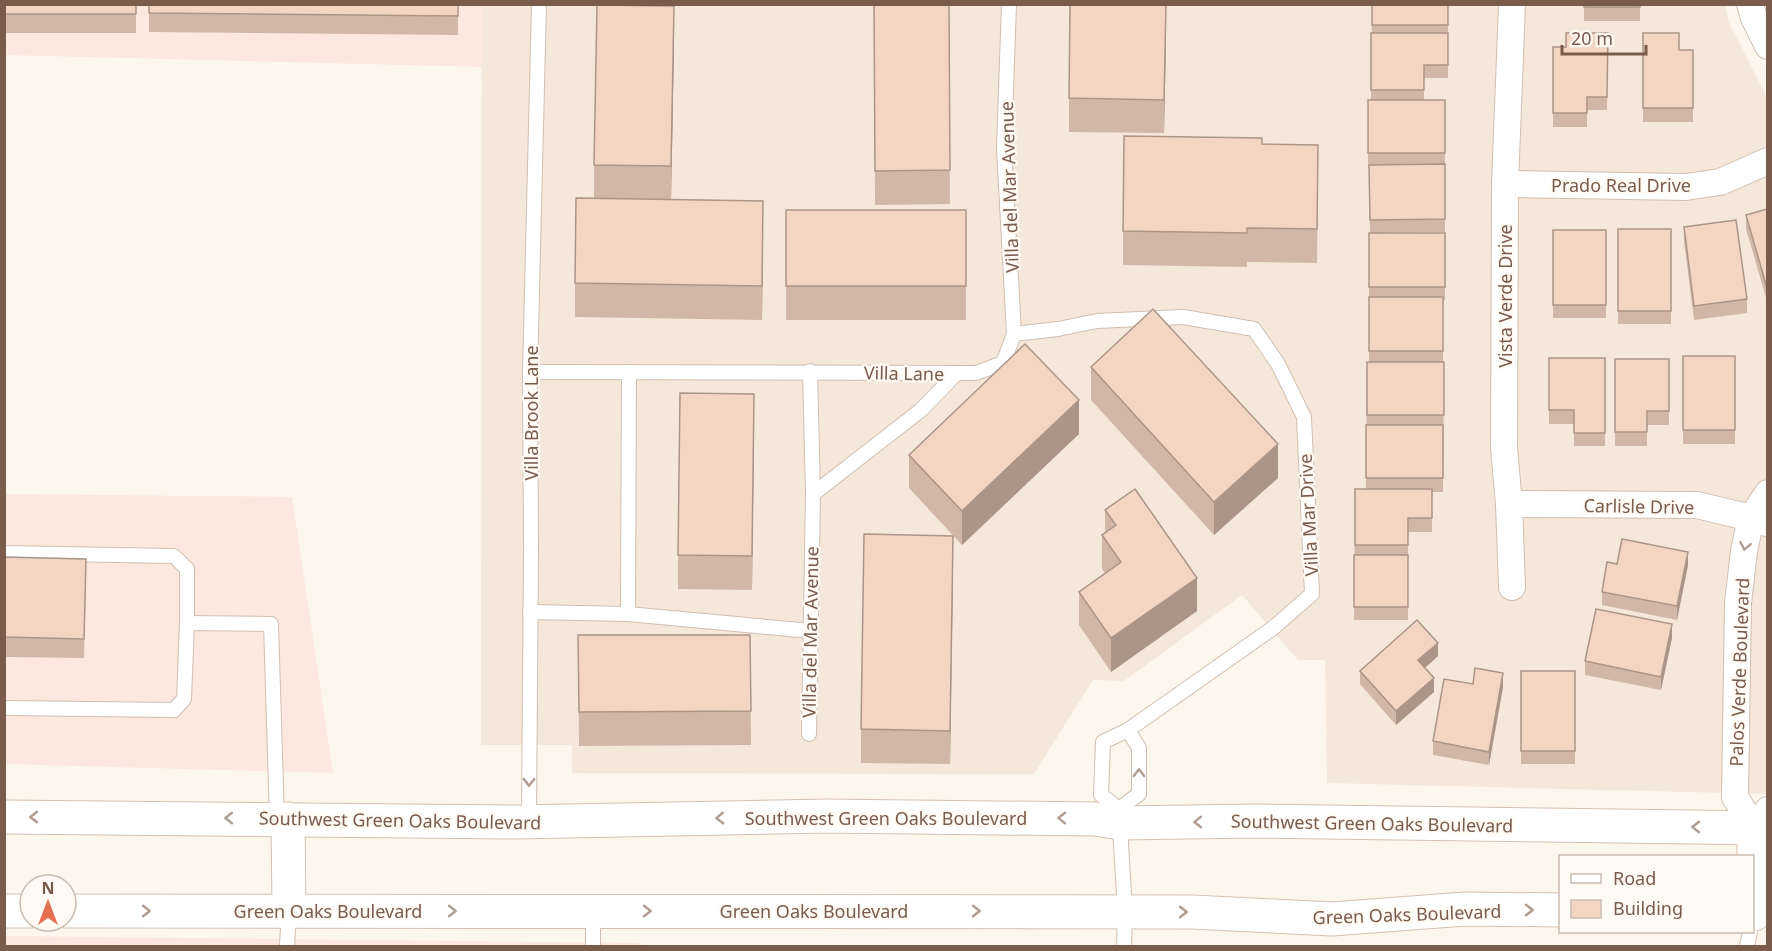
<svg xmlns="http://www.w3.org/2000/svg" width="1772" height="951" viewBox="0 0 1772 951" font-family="'Noto Sans',sans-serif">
<rect width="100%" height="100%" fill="#fdf6ec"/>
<path fill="#f5e8da" d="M482 5H1725L1729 23 1767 97V794L1327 783 1325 660H1298L1242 595 1124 681 1093 680 1034 774 572 773V745H481Z"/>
<g fill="#fde8e0">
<path d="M5 5H482V67L5 55Z"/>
<path d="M5 494 292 497 333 773 5 764Z"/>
<path d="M5 936 642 943V946H5Z"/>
</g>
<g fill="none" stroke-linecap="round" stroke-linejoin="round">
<defs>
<g id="service">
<path d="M1009 4 1004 148 1014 334"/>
<path d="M530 372 976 373 1003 363 1014 334 1058 329 1097 321 1183 317 1254 329 1278 364 1304 417 1312 594 1273 628 1128 730 1103 742 1101 795 1119 809 1125 912 1124 946"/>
<path d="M813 494 921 410 956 374"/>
<path d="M4 553 174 556 187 569V623L184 699 174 710 4 708"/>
<path d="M530 612 628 614 629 372"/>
<path d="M628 614 811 631"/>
<path d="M187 623 271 624 277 819"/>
<path d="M809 734 813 494 810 371"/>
<path d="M1119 809 1139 794V748L1128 730"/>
<path d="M529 821 531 550 530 372 539 4"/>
<path d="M593 912V946"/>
<path d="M287 946 289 910"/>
<path d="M1747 946 1750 932"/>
</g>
<g id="minor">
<path d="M1750 4 1754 18 1768 46"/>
<path d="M1505 184 1686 187 1720 182 1768 161"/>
<path d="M1768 493 1751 518 1744 551 1738 603 1735 797 1754 828 1768 810"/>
<path d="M1509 504 1697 505 1751 518 1767 523"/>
<path d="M1512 587 1509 504 1504 448 1505 184 1512 4"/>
</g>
<g id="secondary">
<path d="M4 817 517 822 826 816 1095 819 1120 823 1256 821 1768 828"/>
<path d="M288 819 289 910"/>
<path d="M1754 828V914"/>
<path d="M4 911H30"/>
<path d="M66 911 1193 912 1332 919 1465 909 1560 910"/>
</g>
</defs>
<use href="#service" stroke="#d1beb0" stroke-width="16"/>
<use href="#minor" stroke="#d1beb0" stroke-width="28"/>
<use href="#secondary" stroke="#d6c0b0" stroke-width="35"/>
<use href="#service" stroke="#fff" stroke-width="14"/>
<use href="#minor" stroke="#fff" stroke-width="26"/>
<use href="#secondary" stroke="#fff" stroke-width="33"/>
</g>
<g fill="#d1b7a8">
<rect x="4" y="4" width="132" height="29"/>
<path d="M149 4H458V35L149 32Z"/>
<path d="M874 4H949L950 204 875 205Z"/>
<path d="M1372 4H1448V78H1424V100H1445V232L1370 233 1369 167H1368V100H1371Z"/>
<rect x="1584" y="4" width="56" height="17"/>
<path d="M1608 33 1607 110H1587V127H1553V47H1566Z"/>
<path d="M1643 33 1679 50H1693V122H1643Z"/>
<path d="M1166 38 1164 133 1069 132V98Z"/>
<path d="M674 40 671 200 763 235 762 320 575 317V283L594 198V165Z"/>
<path d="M1262 144 1318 178 1317 263 1247 262V267L1123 265V231Z"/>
<path d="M1767 209V301L1746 229V215Z"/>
<rect x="786" y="210" width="180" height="110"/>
<path d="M1684 227 1747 299V313L1694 320 1684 241Z"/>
<rect x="1618" y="229" width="53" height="95"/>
<rect x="1553" y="230" width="53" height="88"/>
<path d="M1369 233H1445V300H1443V362H1444L1443 492H1432V532H1408V620H1354L1355 489H1366L1367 362H1369Z"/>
<rect x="1683" y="356" width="52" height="88"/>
<path d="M1549 358H1605V446H1574V424H1549Z"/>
<path d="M1615 359H1669V425H1647V446H1615Z"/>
<path d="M1091 367 1278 478 1214 535 1091 400Z"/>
<path d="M754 427 752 590 678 589V555Z"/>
<path d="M1079 434 962 545 909 488V455Z"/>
<path d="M1105 510 1197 611 1111 672 1079 625V592L1105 573 1102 569V535L1105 532Z"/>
<path d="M4 557 86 579 84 658 4 657Z"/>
<path d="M1617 564 1688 565 1677 620 1602 605V592Z"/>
<path d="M953 569 950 764 861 763V729Z"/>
<path d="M578 635H750L751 745 579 746Z"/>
<path d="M1672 638 1661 690 1585 675V661Z"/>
<path d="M1438 656 1425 668 1434 692 1396 725 1360 684V671Z"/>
<rect x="1521" y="671" width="54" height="93"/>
<path d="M1473 684 1503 687 1489 765 1433 755V741Z"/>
</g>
<g fill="#aa9588">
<path d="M1166 4V38L1164 133V100Z"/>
<path d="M674 6V40L671 200V166Z"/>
<path d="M763 201V235L762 320V286Z"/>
<path d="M754 394V427L752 590V556Z"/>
<path d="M1079 400V434L962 545V511Z"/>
<path d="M1278 444V478L1214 535V502Z"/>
<path d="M953 536V569L950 764V731Z"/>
<path d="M1688 552V565L1677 620V606Z"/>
<path d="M1197 578V611L1111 672V638Z"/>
<path d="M1672 624V638L1661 690V677Z"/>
<path d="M1438 643V656L1418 674V660Z"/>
<path d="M1503 673V687L1489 765V752Z"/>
<path d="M1434 678V692L1396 725V711Z"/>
</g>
<g fill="#f3d5c3" stroke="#aa9588" stroke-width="1.5">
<rect x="4" y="4" width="132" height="10"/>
<path d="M149 4H458V16L149 13Z"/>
<path d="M874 4H949L950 170 875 171Z"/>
<path d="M1070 4H1166L1164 100 1069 98Z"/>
<rect x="1372" y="4" width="76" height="21"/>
<rect x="1584" y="4" width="56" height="3"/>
<path d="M597 5 674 6 671 166 594 165Z"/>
<path d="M1371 33H1448V65H1424V90H1371Z"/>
<path d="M1566 33H1608L1607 97H1587V113H1553V47H1566Z"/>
<path d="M1643 33H1679V50H1693V108H1643Z"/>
<rect x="1368" y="100" width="77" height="53"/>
<path d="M1124 136 1262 138V144L1318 145 1317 229 1247 228V233L1123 231Z"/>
<path d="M1445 164V219L1370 220 1369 165Z"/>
<path d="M576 198 763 201 762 286 575 283Z"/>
<path d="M1767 209V288L1746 215Z"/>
<rect x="786" y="210" width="180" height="76"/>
<path d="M1736 220 1747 299 1694 306 1684 227Z"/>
<rect x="1618" y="229" width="53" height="82"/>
<rect x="1553" y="230" width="53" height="75"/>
<rect x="1369" y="233" width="76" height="54"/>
<rect x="1369" y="297" width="74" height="54"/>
<path d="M1153 309 1278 444 1214 502 1091 367Z"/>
<path d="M1025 344 1079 400 962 511 909 455Z"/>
<rect x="1683" y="356" width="52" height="74"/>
<path d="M1549 358H1605V433H1574V410H1549Z"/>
<path d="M1615 359H1669V411H1647V432H1615Z"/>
<rect x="1367" y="362" width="77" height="53"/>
<path d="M680 393 754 394 752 556 678 555Z"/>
<rect x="1366" y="425" width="77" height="53"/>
<path d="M1135 489 1197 578 1111 638 1079 592 1121 562 1102 535 1116 525 1105 510Z"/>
<path d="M1355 489H1432V518H1408V545H1355Z"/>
<path d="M864 534 953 536 950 731 861 729Z"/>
<path d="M1622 539 1688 552 1677 606 1602 592 1607 562 1617 564Z"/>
<rect x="1354" y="555" width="54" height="52"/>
<path d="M4 557 86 559 84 639 4 637Z"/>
<path d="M1596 609 1672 624 1661 677 1585 661Z"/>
<path d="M1417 620 1438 643 1418 660 1434 678 1396 711 1360 671Z"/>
<path d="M578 635H750L751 711 579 712Z"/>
<path d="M1475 668 1503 673 1489 752 1433 741 1444 679 1473 684Z"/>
<rect x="1521" y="671" width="54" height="80"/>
</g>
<defs><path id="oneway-chevron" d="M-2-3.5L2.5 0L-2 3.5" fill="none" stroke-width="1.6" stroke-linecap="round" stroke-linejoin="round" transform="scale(1.5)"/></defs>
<g stroke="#af9d94">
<use href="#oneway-chevron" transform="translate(1745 546) rotate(101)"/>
<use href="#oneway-chevron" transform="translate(1139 773) rotate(-90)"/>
<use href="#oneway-chevron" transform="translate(529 782) rotate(91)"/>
<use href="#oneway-chevron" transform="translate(34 817) rotate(-180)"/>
<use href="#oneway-chevron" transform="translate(229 818) rotate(-180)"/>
<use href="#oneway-chevron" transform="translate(720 818) rotate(179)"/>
<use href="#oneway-chevron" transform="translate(1062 818) rotate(-179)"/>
<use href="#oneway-chevron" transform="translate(1198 822) rotate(179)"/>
<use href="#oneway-chevron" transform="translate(1696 827) rotate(-179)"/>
<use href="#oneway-chevron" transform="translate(1529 910)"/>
<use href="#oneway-chevron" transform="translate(146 911)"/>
<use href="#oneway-chevron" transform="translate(452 911)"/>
<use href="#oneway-chevron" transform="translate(647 911)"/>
<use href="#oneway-chevron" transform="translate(976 911)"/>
<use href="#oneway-chevron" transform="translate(1183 912)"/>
</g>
<g text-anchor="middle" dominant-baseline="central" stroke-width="4.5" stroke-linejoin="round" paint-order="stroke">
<g font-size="18" fill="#7a5c4d" stroke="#fffaf3">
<text x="1621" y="185">Prado Real Drive</text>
<text transform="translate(1009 187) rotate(-92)">Villa del Mar Avenue</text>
<text transform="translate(1505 296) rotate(-90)">Vista Verde Drive</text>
<text transform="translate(904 373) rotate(1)">Villa Lane</text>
<text transform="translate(531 413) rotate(-90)">Villa Brook Lane</text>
<text transform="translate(1639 506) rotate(1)">Carlisle Drive</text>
<text transform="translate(1308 515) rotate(-93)">Villa Mar Drive</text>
<text transform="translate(810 632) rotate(-89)">Villa del Mar Avenue</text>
<text transform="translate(1739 672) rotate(-88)">Palos Verde Boulevard</text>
<text x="886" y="818">Southwest Green Oaks Boulevard</text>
<text transform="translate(400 820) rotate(1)">Southwest Green Oaks Boulevard</text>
<text transform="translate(1372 823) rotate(1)">Southwest Green Oaks Boulevard</text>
<text x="328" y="911">Green Oaks Boulevard</text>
<text x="814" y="911">Green Oaks Boulevard</text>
<text transform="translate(1407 914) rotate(-2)">Green Oaks Boulevard</text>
</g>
</g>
<rect width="1772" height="951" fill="none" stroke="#7a5c4d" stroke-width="12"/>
<rect x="1559" y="855" width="195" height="78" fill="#fffaf3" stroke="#cabbb1" stroke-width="1.5"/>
<rect x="1571" y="874" width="30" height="9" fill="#ffffff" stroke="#cabbb1" stroke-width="1.5"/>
<text x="1613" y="885" font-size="18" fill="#7a5c4d">Road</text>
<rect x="1571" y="900" width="30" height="18" fill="#f3d5c3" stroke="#cabbb1" stroke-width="1.5"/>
<text x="1613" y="915" font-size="18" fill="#7a5c4d">Building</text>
<g transform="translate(48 903)"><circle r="28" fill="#fffaf3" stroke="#cabbb1" stroke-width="1.5"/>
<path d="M0-4.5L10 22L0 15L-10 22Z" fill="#e76f51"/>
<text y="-9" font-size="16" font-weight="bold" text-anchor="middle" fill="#7a5c4d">N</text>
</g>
<path d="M1562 45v9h84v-9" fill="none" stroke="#7a5c4d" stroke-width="3"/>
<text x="1571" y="45" font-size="18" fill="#7a5c4d" stroke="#fffaf3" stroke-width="4.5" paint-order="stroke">20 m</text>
</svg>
